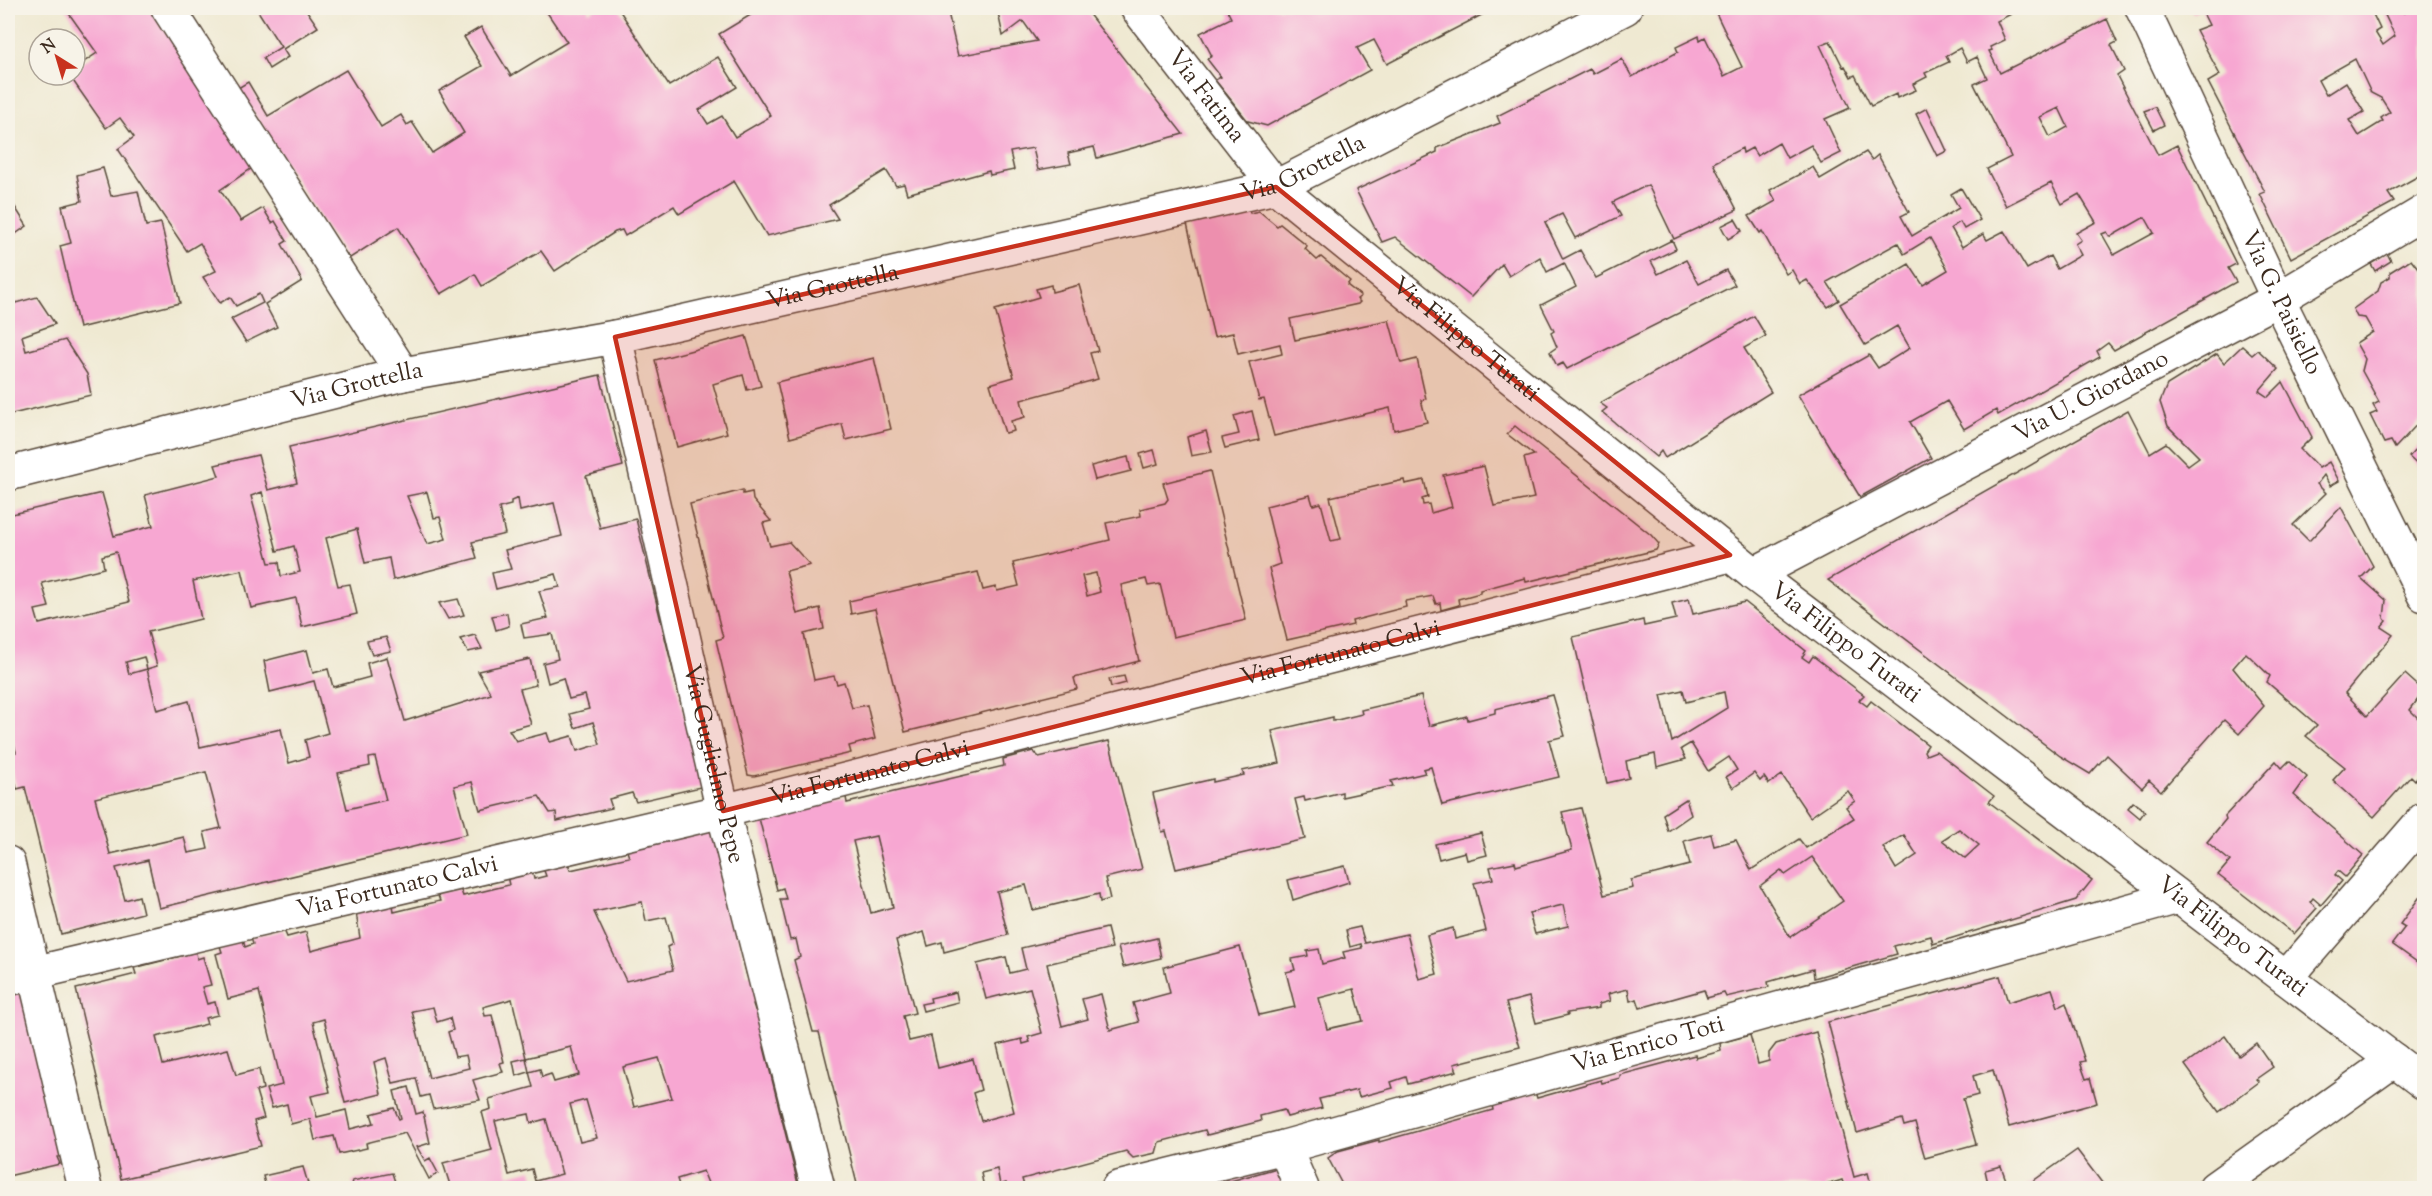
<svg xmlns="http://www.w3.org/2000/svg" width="2432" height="1196" viewBox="0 0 2432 1196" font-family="'Sorts Mill Goudy',serif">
<rect width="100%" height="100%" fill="#f7f3e8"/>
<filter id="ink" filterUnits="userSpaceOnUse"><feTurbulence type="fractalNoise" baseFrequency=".0167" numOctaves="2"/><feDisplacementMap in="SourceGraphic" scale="12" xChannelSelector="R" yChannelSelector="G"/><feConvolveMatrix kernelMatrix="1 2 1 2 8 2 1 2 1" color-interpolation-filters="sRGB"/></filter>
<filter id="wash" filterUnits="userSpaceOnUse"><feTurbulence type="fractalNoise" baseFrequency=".008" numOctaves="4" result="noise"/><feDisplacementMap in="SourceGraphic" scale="24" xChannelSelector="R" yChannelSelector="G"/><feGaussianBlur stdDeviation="1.35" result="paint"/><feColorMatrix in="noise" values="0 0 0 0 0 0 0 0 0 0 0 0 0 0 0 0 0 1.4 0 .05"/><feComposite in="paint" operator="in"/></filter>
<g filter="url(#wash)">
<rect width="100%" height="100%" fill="#efe9d2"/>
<g id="blocks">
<g fill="#f7a7d2" fill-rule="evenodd">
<path d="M65 8H150L258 164 220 190 241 221 263 208 272 223 275 221 287 241 282 244 302 281 265 304 277 327 246 342 231 319 263 303 259 294 236 306 230 297 220 303 203 277 216 271 200 243 187 251 118 149 134 137 120 118 106 128 69 75H75V68L97 53Z"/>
<path d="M256 8H305L318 27 283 49 288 57 269 69 263 58 281 47Z"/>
<path d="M544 8H587L589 12 596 8H618L669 86 718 57 737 87 699 110 708 124 722 116 735 137 771 116 719 34 762 8H947L958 56 1037 41 1023 21 1003 36 997 8H1084L1183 134 1097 158 1094 147 1068 153 1071 164 1038 170 1033 148 1010 152 1014 170 990 175 989 171 907 194 904 184 896 186 886 170 829 205 838 219 767 236 734 181 679 214 674 206 625 236 622 230 615 232 555 271 541 251 482 286 475 274 441 294 398 227 347 260 238 88 248 82 268 116 346 70 381 127 401 115 407 125 412 122 432 153 464 133 439 91 482 66 464 37 481 27 511 76 567 42Z"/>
<path d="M1226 8H1495L1387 64 1374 40 1357 48 1370 70 1267 126 1248 121 1215 80 1221 77 1207 59 1212 56 1200 33 1231 18Z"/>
<path d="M1727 8H2023L1997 21 2005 40 1990 47 1992 50 1989 51 2000 73 2107 19 2117 42 2111 45 2124 71 2117 76 2158 155 2177 145 2236 264 2228 268 2236 282 2114 350 2108 343 2097 351 2100 357 1998 415 1996 410 1964 429 1947 401 1910 422 1931 458 1860 497 1798 395 1869 355 1878 368 1910 348 1897 326 1865 345 1840 304 1909 264 1923 285 1948 270 1930 238 1904 254 1898 243 1827 282 1839 300 1828 307 1807 280 1800 284 1792 270 1786 274 1762 231 1760 233 1749 216 1776 201 1770 190 1813 167 1820 179 1866 152 1872 160 1878 155 1909 212 1901 216 1912 236 1959 208 1951 194 1961 188 1980 220 1964 229 1960 222 1951 228 1962 247 1983 234 1987 240 2004 231 2027 269 2050 256 2057 269 2081 255 2075 244 2081 240 2076 233 2096 222 2079 194 2062 204 2051 183 2006 206 1987 169 2011 157 1974 84 1987 78 1977 57 1967 62 1960 48 1946 56 1949 62 1925 73 1927 77 1913 84 1916 90 1897 98 1896 94 1871 106 1855 75 1851 77 1845 66 1843 67 1830 41 1820 45 1850 108 1825 119 1841 153 1821 163 1811 145 1787 158 1779 143 1757 156 1752 148 1743 153 1742 148 1713 163 1737 210 1674 239 1648 185 1613 202 1621 216 1575 238 1562 214 1545 222 1563 259 1580 250 1596 278 1672 240 1676 249 1651 261 1658 274 1686 260 1699 284 1726 270 1735 285 1567 369 1563 363 1557 366 1550 352 1557 347 1551 333 1554 331 1541 305 1576 287 1564 263 1547 272 1540 257 1509 276 1502 264 1471 297 1395 237 1382 242 1356 190 1437 152V148L1500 123 1497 116 1590 69 1593 74 1622 59 1632 77 1678 52 1676 47 1699 36 1700 40 1705 37 1724 76 1742 67 1716 13ZM2059 108 2068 127 2050 137 2040 117ZM2145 217 2154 233 2114 255 2102 234 2107 232 2110 237Z"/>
<path d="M2191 8H2370L2380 29 2375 32 2383 45 2395 36 2384 13 2395 8H2402L2404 13 2416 8H2424V173L2388 193 2394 202 2291 258 2260 194 2265 192 2208 82 2220 75 2196 30 2209 25 2201 9 2193 13ZM2355 59 2371 93 2381 98 2390 112 2381 118 2383 121 2359 136 2349 120 2364 112 2346 82 2326 95 2318 80Z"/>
<path d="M2155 107 2164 125 2154 130 2144 111Z"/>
<path d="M1927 108 1947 151 1937 156 1916 114Z"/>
<path d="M103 168 111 196 138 191 146 226 161 223 180 303 79 328 60 246 71 243 62 206 82 201 77 175Z"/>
<path d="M8 196 27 226 8 239Z"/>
<path d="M1249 210 1250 213 1259 211 1277 226 1280 224 1307 246 1305 249 1317 260 1321 257 1350 281 1347 285 1361 296 1357 299 1360 302 1358 304 1290 319 1295 340 1389 320 1401 363 1417 359 1426 399 1421 400 1427 422 1394 430 1390 408 1274 436 1264 399 1259 400 1249 362 1282 354 1280 344 1238 354 1233 333 1214 337 1187 224Z"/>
<path d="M1735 219 1742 231 1728 239 1721 226Z"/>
<path d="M2387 253 2391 261 2375 271 2370 262Z"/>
<path d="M2411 259 2418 268 2422 266 2424 271V417L2395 448 2391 441 2384 443 2370 415 2377 412 2373 405 2379 402 2362 371 2365 359 2356 343 2373 332 2365 318 2357 317 2353 309 2378 291 2381 282 2390 277V272Z"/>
<path d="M1051 285 1052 292 1079 285 1098 351 1090 353 1098 379 1021 400 1025 417 1011 421 1014 431 1005 433 990 384 1014 377 995 310 1039 297 1036 289Z"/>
<path d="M37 297 55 324 22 336 26 351 65 340 87 374 91 395 8 415V305Z"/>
<path d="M1754 316 1766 336 1744 348 1771 392 1665 458 1661 451 1656 457 1602 412 1607 408 1600 403Z"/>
<path d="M746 336 761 386 747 390 743 375 713 384 727 433 677 447 655 360Z"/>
<path d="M2242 346 2252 355 2258 350 2278 369 2259 391 2268 397 2283 382 2312 437 2300 449 2319 468 2329 462 2339 481 2330 486 2324 475 2317 484 2326 493 2293 525 2309 541 2341 507 2373 566 2361 578 2386 600 2384 618 2386 621 2381 627 2393 635 2345 693 2367 716 2405 674 2424 691 2410 710 2424 724V767L2415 780 2411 776 2374 817 2333 780 2345 767 2306 736 2317 725 2267 682 2270 676 2246 653 2233 668 2264 706 2239 734 2224 720 2161 791 2149 780 2142 788 2107 755 2090 774 2060 756 1828 580 2128 410 2150 453 2166 443 2188 465 2199 457 2168 426 2160 402 2164 392 2167 385 2217 354 2224 363Z"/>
<path d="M874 358 891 429 846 440 842 424 790 438 777 382Z"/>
<path d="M600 375 623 466 586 476 600 528 636 519 691 744 709 785 636 802 632 793 609 799 612 808 557 821 556 812 550 813 539 796 480 810 472 782 454 786 467 834 159 908 148 860 116 868 125 900 139 896 143 913 61 934 25 787 17 789 8 755 16 752 8 719V515L102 493 114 536 153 526 145 495 219 476 215 465 258 455 268 490 297 483 289 447ZM262 492 277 551 294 546 300 572 281 576 279 562 269 563 251 496ZM427 492 434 518 440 517 446 539 427 544 407 496ZM518 498 520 511 554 503 562 536 505 550 511 569 492 573 496 589 556 574 560 587 539 591 548 618 521 624 524 638 552 634 558 659 543 663 548 683 563 678 569 699 585 695 589 709 570 714 575 728 593 722 600 744 577 751 572 736 550 742 547 733 516 741 509 730 531 724 520 689 536 685 530 659 478 671 491 694 405 721 387 657 367 663 370 677 333 687 328 669 313 673 307 650 264 661 270 692 314 681 328 733 305 740 309 757 289 763 281 729 200 747 189 701 157 710 147 669 129 674 126 662 144 657 147 669 157 666 148 632 201 619 193 581 242 570 251 608 296 598 302 627 357 614 350 584 338 586 326 538 357 529 365 563 389 558 393 580 477 558 472 542 505 534 499 508 511 505V501ZM116 552 129 602 39 624 35 610 49 607 42 583 104 568 102 556ZM375 757 386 800 347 809 338 773 370 766 369 758ZM206 772 221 828 204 832 208 849 188 853 184 837 110 854 95 798Z"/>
<path d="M1252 411 1259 440 1225 448 1222 438 1239 434 1234 416Z"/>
<path d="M1515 426 1651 535 1659 544 1656 550 1526 582 1525 578 1480 590V593L1458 599 1459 605 1441 610 1440 603 1436 604 1433 596 1405 601 1406 607 1352 621 1353 625 1287 640 1269 568 1280 564 1266 506 1310 495 1313 505 1321 503 1331 541 1341 539 1330 497 1404 480 1405 484 1424 480 1428 497 1422 499 1423 505 1429 504 1431 513 1452 507 1443 475 1484 466 1494 506 1534 498 1524 458 1534 455 1507 434Z"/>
<path d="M1206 431 1212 452 1191 456 1187 437Z"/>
<path d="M2424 440V471L2409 457Z"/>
<path d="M1154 450 1158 464 1144 468 1140 454Z"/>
<path d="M1128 457 1131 471 1095 480 1091 466Z"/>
<path d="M1210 471 1246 620 1173 637 1160 584 1148 586 1146 579 1121 585 1139 661 1074 678 1077 689 905 732 875 609 851 614 849 601 978 572 983 590 996 587 997 591 1019 586 1013 563 1110 540 1106 523 1141 516 1140 509 1165 503 1168 499 1163 483ZM1096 573 1100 592 1087 596 1082 576Z"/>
<path d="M743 490V494L752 492 753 500 771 521 763 523 770 546 789 542 810 565 786 571 797 614 820 608 824 629 804 634 814 680 834 676 837 684 844 682 852 708 867 705 875 739 849 746 851 753 754 776 748 775 716 640 723 638 690 504Z"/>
<path d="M458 599 464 615 448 619 439 603Z"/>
<path d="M1689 599 1693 614 1745 602 1806 651 1802 657 1809 662 1813 656 1864 695 1859 700 1867 706 1871 701 1928 745 1924 751 1926 755 1936 751 1994 796 1989 802 1993 805 2092 880 2076 900 1933 944 1931 936 1894 946 1897 954 1814 978 1813 969 1768 982 1769 987 1726 997 1724 993 1707 998 1704 990 1640 1008 1637 999 1630 1001 1628 989 1608 994 1610 1001 1599 1004V1008L1567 1013 1568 1015 1536 1023 1529 997 1506 1003 1520 1047 1454 1064 1457 1071 1408 1084 1406 1077 1391 1082 1393 1088 1359 1097 1357 1090 1319 1099 1322 1108 1287 1117 1284 1110 1260 1116 1261 1121 1207 1135 1205 1130 1159 1142 1156 1153 1133 1158 1126 1151 1022 1179 1024 1186 1016 1188H1007L1006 1183 1000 1185 997 1169 981 1173 984 1188H858L819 1032H813L794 960 800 957 796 939 790 940 780 899H786L783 888 777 890 759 818 846 797 847 803 1004 766 1003 759 1033 751 1039 757 1109 741 1142 869 1105 878 1110 899 1100 902 1099 894 1033 910 1026 885 997 892 1008 935 944 952 942 942 928 946 924 932 896 940 915 1013 903 1016 909 1041 931 1036 938 1068 973 1059 981 1090 973 1093 981 1121 1014 1112 997 1045 1022 1039 1023 1044 1030 1042 1028 1037 1042 1033 1030 988 986 999 977 964 1006 957 1010 973 1026 969 1021 948 1107 928 1112 948 1047 964 1062 1026 1088 1019 1082 999 1101 994 1110 1030 1139 1022 1133 1003 1170 993 1164 967 1240 947 1259 1015 1295 1007 1286 972 1295 970 1292 959 1308 956 1307 951 1319 949 1322 964 1345 958 1343 952 1362 948 1361 944 1350 947 1346 930 1360 927 1365 943 1407 934 1419 979 1437 974 1427 935 1453 928 1455 939 1486 931 1474 883 1493 879 1490 867 1515 862 1516 866 1572 850 1562 812 1581 808 1604 895 1633 888 1631 880 1690 865 1684 841 1711 834 1714 846 1736 840 1751 870 1799 839 1806 848 1854 818 1846 807 1855 801 1848 791 1810 817 1782 775 1769 784 1764 777 1760 781 1754 773 1733 788 1726 777 1737 770 1729 757 1708 771 1691 743 1681 749 1686 759 1657 767 1655 754 1626 761 1629 778 1607 783 1573 637 1643 620 1644 626 1676 619 1672 603ZM1683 690 1686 702 1724 692 1727 708 1672 742 1661 695ZM1959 829 1979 845 1965 858 1942 840ZM1904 835 1917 855 1896 869 1883 847ZM876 836 893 907 871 913 853 841ZM1812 857 1843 901 1790 937 1760 886 1781 870 1785 875ZM1563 905 1568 926 1535 934 1529 913ZM1354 989 1363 1021 1327 1029 1319 998Z"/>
<path d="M507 613 509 626 496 630 492 616Z"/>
<path d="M475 635 482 649 468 652 460 639Z"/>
<path d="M386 637 391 651 372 655 367 641Z"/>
<path d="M1124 676 1126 683 1111 687 1109 679Z"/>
<path d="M1553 695 1565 736 1549 740 1559 777 1442 805 1431 767 1423 769 1425 773 1391 781 1393 786 1342 797V792L1305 801 1304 797 1295 799 1305 839 1176 869 1166 831 1162 832 1153 793 1213 779V782L1244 775 1242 771 1280 763 1272 731 1333 717V721L1362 714 1361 710 1421 696 1429 726 1467 716 1468 720 1495 713V709Z"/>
<path d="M2276 761 2282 768 2289 761 2307 777 2294 795 2363 855 2345 877 2338 871 2335 875 2342 881 2321 905 2313 898 2310 902 2317 908 2294 934 2218 875 2230 861 2207 842 2226 819 2225 816Z"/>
<path d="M1686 799 1691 815 1668 831 1663 814Z"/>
<path d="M2133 802 2145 811 2140 818 2128 808Z"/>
<path d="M722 825 724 875 747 976 754 974 761 1002 753 1004 755 1010 764 1008 774 1044 764 1047 799 1188H710L703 1171 677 1179 680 1188H451L443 1163 492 1150 482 1112 491 1109 489 1099 533 1087 529 1072 540 1069 542 1077 551 1074 554 1082 579 1075 571 1047 526 1058 512 999 483 1007 485 1016 492 1015 504 1062 500 1063 503 1072 473 1080 480 1100 433 1109 429 1095 421 1097 416 1078 393 1083 386 1058 374 1062 381 1094 345 1103 324 1019 313 1022 330 1092 311 1096 317 1117 346 1110 350 1129 374 1123 371 1114 394 1108 399 1119 401 1118 394 1091 409 1087 416 1114 423 1112 430 1143 417 1147 425 1161 430 1158 438 1173 429 1179 405 1133 366 1143 367 1148 339 1154 334 1136 315 1140 310 1119 291 1124 287 1104 272 1108 266 1089 282 1085 259 991 228 999 216 954 222 952 220 946 243 940 245 947 253 944 251 938 284 930 287 937 306 932 311 951 360 938 356 912 393 904 394 912 440 901 437 893 460 888 463 896 509 885 507 876 532 870 534 879 546 876 543 868 568 862 570 870 629 857 626 848ZM642 902 646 921 666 917 673 944 667 947 673 970 626 981 594 912ZM433 1007 437 1022 450 1018 453 1030 448 1032 455 1057 466 1055 469 1068 429 1078 412 1011ZM659 1058 672 1098 634 1107 623 1067ZM586 1100 597 1138 580 1142 570 1104ZM529 1114 531 1123 546 1119 562 1174 535 1181 532 1169 509 1175 495 1121Z"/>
<path d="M1481 833 1487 855 1467 860 1465 852 1439 859 1435 844Z"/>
<path d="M1345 866 1349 882 1293 900 1288 880Z"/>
<path d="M2424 891V967L2392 944 2405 927 2400 924Z"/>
<path d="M1157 938 1161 958 1123 967 1118 947Z"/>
<path d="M196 952 197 959 203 957 211 985 202 987 207 1004 215 1002 218 1015 205 1018 207 1024 156 1037 163 1065 228 1049 236 1075 259 1069 263 1089 256 1091 264 1118 254 1121 261 1146 121 1179 76 989 136 974 134 968Z"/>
<path d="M2000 976 2008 1002 2052 989 2058 1007 2066 1003 2085 1061 2080 1062 2086 1079 2090 1078 2097 1103 2009 1127 1993 1070 1973 1076 1978 1095 1963 1099 1976 1144 1925 1158 1915 1123 1904 1126 1902 1119 1857 1133 1828 1022Z"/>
<path d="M26 992 65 1156 57 1157 60 1164 8 1176V996Z"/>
<path d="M956 992 958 1002 923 1011 921 1004 931 1002 930 998Z"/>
<path d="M1816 1032 1854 1177 1868 1173 1872 1188H1845L1842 1180 1826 1185 1827 1188H1691L1690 1185 1678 1188H1344L1328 1158 1338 1151 1379 1140V1142L1493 1110 1492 1104 1535 1092 1537 1098 1601 1080 1602 1083 1620 1078V1075L1695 1055 1696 1058 1721 1051 1720 1043 1750 1035 1758 1064 1769 1061V1053L1776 1044Z"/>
<path d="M2225 1036 2239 1056 2256 1043 2273 1067 2256 1079 2259 1082 2219 1112 2185 1065Z"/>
<path d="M526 1058 529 1072 516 1076 513 1061Z"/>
<path d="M2077 1150 2106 1188H2023Z"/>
<path d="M2001 1166 2007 1183 2001 1184 2004 1188H1989L1985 1170Z"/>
<path d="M303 1167 309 1187 266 1188 263 1176Z"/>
<path d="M1277 1168 1284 1188H1206Z"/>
<path d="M392 1173 397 1188H354L352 1181Z"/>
</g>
</g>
</g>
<g filter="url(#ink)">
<use href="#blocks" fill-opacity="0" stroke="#564739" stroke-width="1.5"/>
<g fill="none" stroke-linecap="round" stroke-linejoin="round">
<defs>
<g id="minor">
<path d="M168 8 403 374"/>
<path id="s1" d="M1137 8 1276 187 1754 574 2424 1083"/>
<path id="s2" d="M2142 8 2278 299 2424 595"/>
<path id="s3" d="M615 337 723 811 818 1188"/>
<path id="s4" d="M8 474 403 374 615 337 1276 187 1625 8"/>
<path id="s5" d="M1754 574 2278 299 2424 212"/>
<path d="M8 863 85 1188"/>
<path d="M2286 978 2424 819"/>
<path id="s6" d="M8 979 723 811 1730 555"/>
<path d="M1284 1147 1302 1188"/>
<path id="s7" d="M1118 1188 1284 1147 2178 897"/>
<path d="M2215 1188 2394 1060"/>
</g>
</defs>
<use href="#minor" stroke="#564739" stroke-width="36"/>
<use href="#minor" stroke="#fff" stroke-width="33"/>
</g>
</g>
<path fill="#c8321e" fill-opacity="0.2" stroke="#c8321e" stroke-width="4.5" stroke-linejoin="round" d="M1276 187 1730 555 723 811 615 337Z"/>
<g text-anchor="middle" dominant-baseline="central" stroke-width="6" stroke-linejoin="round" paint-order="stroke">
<g font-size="24" fill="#3b2a1e" stroke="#f7f3e8">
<text stroke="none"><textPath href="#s1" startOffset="112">Via Fatima</textPath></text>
<text stroke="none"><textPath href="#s4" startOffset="1332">Via Grottella</textPath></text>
<text stroke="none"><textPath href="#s4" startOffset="846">Via Grottella</textPath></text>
<text stroke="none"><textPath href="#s2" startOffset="326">Via G. Paisiello</textPath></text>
<text stroke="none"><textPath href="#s1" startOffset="470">Via Filippo Turati</textPath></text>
<text stroke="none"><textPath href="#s4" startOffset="360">Via Grottella</textPath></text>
<text stroke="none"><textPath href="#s5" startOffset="381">Via U. Giordano</textPath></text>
<text stroke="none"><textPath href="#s1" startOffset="956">Via Filippo Turati</textPath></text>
<text stroke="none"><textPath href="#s6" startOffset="1372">Via Fortunato Calvi</textPath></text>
<text stroke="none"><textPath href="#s3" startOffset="438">Via Guglielmo Pepe</textPath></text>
<text stroke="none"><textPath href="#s6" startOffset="886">Via Fortunato Calvi</textPath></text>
<text stroke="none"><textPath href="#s6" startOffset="400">Via Fortunato Calvi</textPath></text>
<text stroke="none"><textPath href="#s1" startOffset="1442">Via Filippo Turati</textPath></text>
<text stroke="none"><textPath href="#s7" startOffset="549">Via Enrico Toti</textPath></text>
</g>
</g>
<rect width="2432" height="1196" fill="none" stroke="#f7f3e8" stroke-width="30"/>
<g transform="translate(57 57) rotate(323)"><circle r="28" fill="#f7f3e8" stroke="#aca397" stroke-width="1.5"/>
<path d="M0-4.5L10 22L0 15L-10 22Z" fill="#c8321e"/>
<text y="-9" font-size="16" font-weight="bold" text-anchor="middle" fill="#3b2a1e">N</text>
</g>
</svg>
